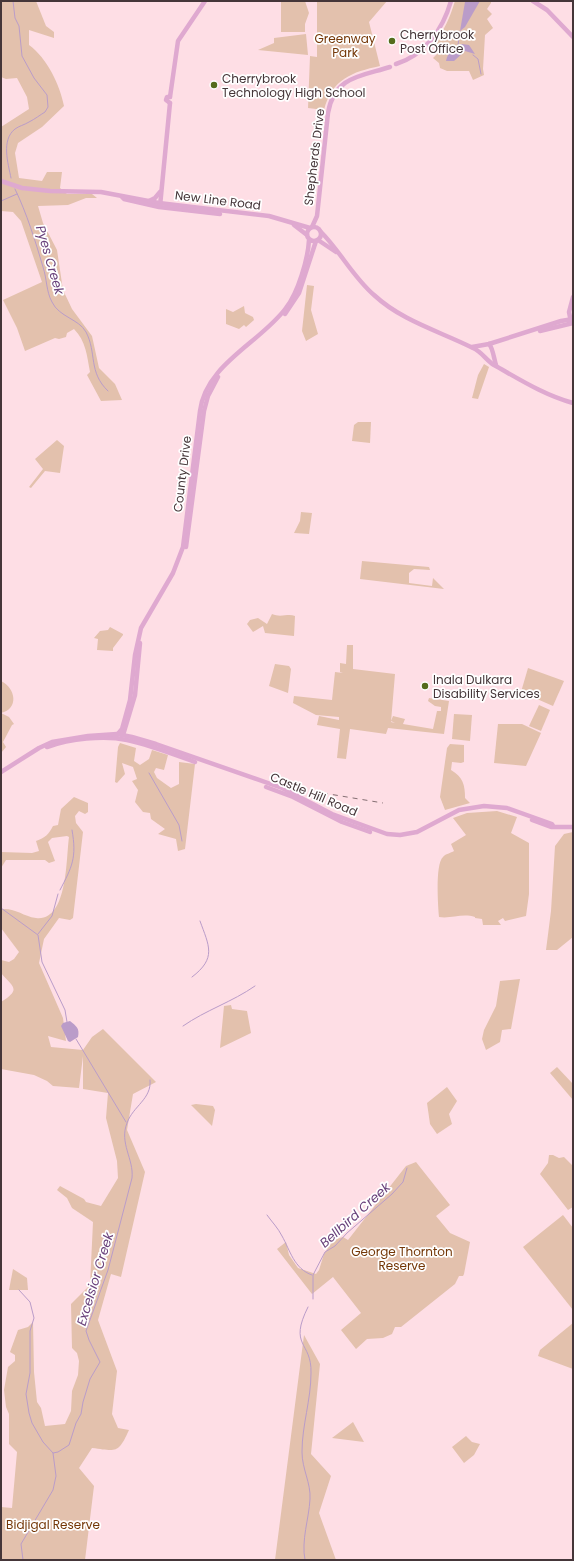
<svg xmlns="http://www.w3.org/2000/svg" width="574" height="1561" viewBox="0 0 574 1561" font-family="Poppins,sans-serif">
<rect width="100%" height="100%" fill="#fedee5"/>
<g fill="#e3c1ad">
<path d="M1 1H36L46 26 54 32V38L29 30V45C47 58 60 85 64 106L42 127 18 143 15 153 19 178 42 181 47 172H62L60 188 67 194H92L97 198H86L68 205 38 206 43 223 57 250 63 290 72 309 92 336 99 368 115 384 122 400 101 401 87 375 90 372C87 356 86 341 74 329L67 333 66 337 59 339 55 338 25 351 17 328 3 300 42 282 21 221 13 212 1 211V127L29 109 27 97 17 78 6 79 1 77Z"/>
<path d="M281 1H305L309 13 305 24V32H281Z"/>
<path d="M317 1H387L369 22 380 66C352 72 332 79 324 110L308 108 310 56 317 57Z"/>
<path d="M455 1H491V3L487 9 492 14 487 19 493 28 485 35 483 69 484 75 473 80 469 71H447L440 68 439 63 433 58 440 51 433 44C445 30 450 17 455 1Z"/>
<path d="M306 34 308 55 258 50 274 43V38Z"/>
<path d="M307 285 314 286 311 310 318 334 306 341 302 331Z"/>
<path d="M244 306 245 313 253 317 254 320 246 327 244 325 239 329 226 324V309L233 312Z"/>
<path d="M484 364 489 367 478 399 472 398 478 375Z"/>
<path d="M358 422H371L370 443 352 441 354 425Z"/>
<path d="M57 440 64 446 60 473 45 471 31 488 29 487 43 469 35 459Z"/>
<path d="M301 512 312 513 309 534 294 533 300 521Z"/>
<path d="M362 561 429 567 430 570 414 569 409 573V583L432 586 433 578 444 589 360 579Z"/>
<path d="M272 614C281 618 288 613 295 616L294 636 265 633 263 626 253 632 247 624 250 620 258 618 267 624Z"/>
<path d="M110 627 123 634V635L113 648V651L97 650 98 639 94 638 100 631 108 630Z"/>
<path d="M347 645H353V669L395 674 391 722 395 723 391 721 393 716 405 719 403 724 433 729 437 711H441V707L435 706 428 701 429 698 449 701 444 734 388 728 386 734 350 729 346 759 337 758 340 729 317 725 319 716 339 720V717L316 715 293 703 294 696 332 700 335 672 343 673 340 672V663L346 664Z"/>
<path d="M275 664 289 666 291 669 288 693 269 686Z"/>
<path d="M528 668 564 681 553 706 521 692Z"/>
<path d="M1 681C16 688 19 709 1 713L9 717 14 724 12 725 3 742 6 747 1 753Z"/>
<path d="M539 705 550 710 541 731 529 726Z"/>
<path d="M454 714 472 715 470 741 452 739Z"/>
<path d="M498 724H522L541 733 526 766 494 763Z"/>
<path d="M120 743 136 748 134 761 140 765 149 759 152 750 168 755 164 770 156 768 154 772 157 778 171 788 179 784V762L195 764 185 849 178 851 176 839 158 834 165 829 151 819 150 813 143 812 135 802 138 790 132 781 137 779 133 767 122 763 125 774 117 783 115 782 118 747Z"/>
<path d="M450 744 464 745V762L461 763 452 762 451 770C463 777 465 785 465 798L470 803 445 810 440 797 447 748Z"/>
<path d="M74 797 88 803V812L85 814 79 811 75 816 76 823 83 832 73 918 70 920 59 918 44 939 39 963 63 1018 66 1041 48 1036 51 1047 83 1050 92 1037 103 1029 156 1082 133 1094 127 1130 145 1172 121 1277 111 1274 98 1320 117 1371 112 1414 118 1428 129 1430C118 1454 117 1451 92 1448L79 1468 94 1486 85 1560H1V1507L12 1508 17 1452 9 1444V1414L6 1407 4 1390 8 1367 15 1361V1355L10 1352 18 1330 28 1327 33 1322 34 1372 37 1402 41 1408 45 1426 65 1424 71 1411 72 1391 78 1375 79 1361 77 1353 72 1348 71 1304 90 1285 93 1222 72 1208 67 1198 57 1190 60 1186 84 1199 86 1202 101 1206 118 1178 117 1161 106 1118 108 1093 83 1089V1056L79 1088 53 1086 47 1081 34 1075 1 1069V1002C21 989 14 988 1 973V960L9 962 14 959 19 952 1 928V909C17 908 22 916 36 918 68 922 66 858 69 837L67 836 52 838 48 842 55 861 49 863 45 860H6L1 868V852L32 853 39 851 36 841C45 838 49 834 53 826L58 825 61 809Z"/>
<path d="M497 811 517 817 511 833 529 843V894L526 916 505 921 503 918 498 921 501 925H483L482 919 475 918V917C462 913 451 919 439 917 438 906 435 864 443 857 445 854 451 853 454 851L451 844 466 835 453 818 467 813Z"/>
<path d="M573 832V937L557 950H546L551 911 555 846 564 834Z"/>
<path d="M520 979 511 1029 502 1030 500 1042 486 1050 482 1039 484 1030 496 1006 500 981Z"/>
<path d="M231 1005 232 1009 247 1011 251 1033 220 1048 224 1006Z"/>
<path d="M557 1067 573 1084V1100L550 1073Z"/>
<path d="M447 1087 457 1101 449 1114 452 1124 437 1134 430 1124 427 1103Z"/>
<path d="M196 1104 213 1106 215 1110 212 1126 191 1105Z"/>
<path d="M549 1155H553L559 1158 564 1157 573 1166V1207L568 1210 540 1174 548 1163Z"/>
<path d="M416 1162 450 1205 436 1216 450 1233 470 1242 464 1274 463 1276H459L455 1284 401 1327H395L392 1334 383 1338 367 1339 356 1349 341 1330 361 1313 333 1277 312 1294 277 1249 286 1242 289 1255 298 1268 316 1274 319 1270 324 1254 333 1240 343 1237 348 1240 406 1166Z"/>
<path d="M563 1215 573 1228V1310L523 1247Z"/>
<path d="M13 1269 27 1278 28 1290H9Z"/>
<path d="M573 1323V1369L538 1356 540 1350Z"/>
<path d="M304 1335 320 1364 311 1454 331 1476 319 1513 336 1560H275Z"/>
<path d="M353 1422 364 1442 332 1438Z"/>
<path d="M466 1436 472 1442 480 1444 474 1455 464 1463 452 1447Z"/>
</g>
<g fill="#ba9cc9">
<path d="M480 1 465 27 460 31 465 2Z"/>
<path d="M462 44 469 45 475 54 465 51 454 61H446C448 52 453 47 462 44Z"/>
<path d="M70 1021C76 1026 80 1028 78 1037L70 1042 68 1041 61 1026 63 1023Z"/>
</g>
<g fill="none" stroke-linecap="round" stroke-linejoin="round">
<g stroke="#ba9cc9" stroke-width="1">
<path d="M458 45 460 31"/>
<path d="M473 55 478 59 481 74"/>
<path d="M11 178C8 163 1 140 15 129 19 126 24 125 29 122 35 119 40 115 45 112L48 107 47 95 34 78 22 56 19 26 15 18 13 1"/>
<path d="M15 189C27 214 35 240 43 267 47 279 46 291 52 302 59 317 79 319 86 332 97 353 88 372 108 391"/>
<path d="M1 201 17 194"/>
<path d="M149 773 179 825 182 841"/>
<path d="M60 890C72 867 77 858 72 830"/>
<path d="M1 908 38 935 42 962 65 1010 67 1022"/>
<path d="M38 934 52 916 58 894"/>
<path d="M192 977C217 958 209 946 200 921"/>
<path d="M183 1026C206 1010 232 1002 255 986"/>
<path d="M76 1039 126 1122"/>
<path d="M267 1215C272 1222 278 1228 282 1236 290 1250 294 1269 312 1275"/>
<path d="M19 1290 30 1302 34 1318 30 1331V1373L26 1394 29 1413 32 1423 43 1442 53 1453"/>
<path d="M313 1299V1275L325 1252 335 1246 347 1233 392 1194 403 1182 407 1168"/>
<path d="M23 1560 21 1544 53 1490 56 1476 53 1453 58 1452 69 1445 76 1423 81 1414 83 1402 90 1379 100 1362 89 1340 86 1331 108 1270 132 1178C134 1159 119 1143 127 1123 133 1106 152 1099 150 1080"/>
<path d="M305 1560C301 1540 309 1519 310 1499 311 1483 302 1469 302 1452 302 1425 311 1400 311 1373 312 1341 288 1347 308 1307"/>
</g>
<g stroke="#dfa9d0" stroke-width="4.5">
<path d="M533 1 547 10 573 37"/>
<path d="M396 64C425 55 443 29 451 1"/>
<path d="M170 97 178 41 205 1"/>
<path d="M170 103 166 100 167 97H170"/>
<path d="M1 181 22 188 50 191 101 192 159 203 269 216 310 228"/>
<path d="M122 197 124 199 159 207 220 214"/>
<path d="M149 201 155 198 160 192"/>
<path d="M160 206 170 103"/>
<path d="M294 225 307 235"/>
<circle cx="314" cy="234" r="7"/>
<path d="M312 227 317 216 328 113C334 76 362 76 390 67"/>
<path d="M321 232C340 251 353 277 374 295 402 321 439 331 473 348 482 352 486 360 494 365 519 379 544 395 573 403"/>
<path d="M318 240 336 252"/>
<path d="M285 314 299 293 316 241"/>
<path d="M571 322 569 312 573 297"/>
<path d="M540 331 573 323"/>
<path d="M489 344C493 348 494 359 496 365"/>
<path d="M472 347 489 344 561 321 573 319"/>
<path d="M186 547 204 411 208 396 218 377"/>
<path d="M117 735 122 729 130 700 135 655 141 628 173 573 183 547 200 411C206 364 260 343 286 308 298 293 308 259 309 240"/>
<path d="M123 735 135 695 140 643"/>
<path d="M47 747C70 739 103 735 127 740 150 745 173 754 195 762"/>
<path d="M1 772 39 748 52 742 88 736 117 734 132 737 156 744 282 788 332 814 387 834 400 835 417 832 459 810 484 806 507 808 552 824 553 826"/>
<path d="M266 787 293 797 342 822 370 832"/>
<path d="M532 820 551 827H573"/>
</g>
<path stroke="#846f73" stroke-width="1" stroke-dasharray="5 5" stroke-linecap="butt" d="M323 793 383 803"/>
</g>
<g fill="#546c1c" stroke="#fff" stroke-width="1.5">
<circle cx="392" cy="41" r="4"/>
<circle cx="214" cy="85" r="4"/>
<circle cx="425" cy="686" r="4"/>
</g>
<g text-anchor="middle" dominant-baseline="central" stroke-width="3.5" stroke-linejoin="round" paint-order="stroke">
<g font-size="12" fill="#453639" stroke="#fff" text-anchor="start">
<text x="400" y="34">Cherrybrook<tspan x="400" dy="14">Post Office</tspan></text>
<text x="222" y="78">Cherrybrook<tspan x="222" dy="14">Technology High School</tspan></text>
<text x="433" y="679">Inala Dulkara<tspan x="433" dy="14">Disability Services</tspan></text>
</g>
<g font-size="12" fill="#743707" stroke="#fff">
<text x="345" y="38">Greenway<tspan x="345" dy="14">Park</tspan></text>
<text x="402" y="1251">George Thornton<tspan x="402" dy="14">Reserve</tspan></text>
<text x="53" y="1524">Bidjigal Reserve</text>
</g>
<g font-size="12" fill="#453639" stroke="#fff">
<text transform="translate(314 157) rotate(-83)">Shepherds Drive</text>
<text transform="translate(218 200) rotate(7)">New Line Road</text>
<text transform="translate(182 474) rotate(-83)">County Drive</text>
<text transform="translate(314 794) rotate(23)">Castle Hill Road</text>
</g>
<g font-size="13" font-style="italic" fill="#69417b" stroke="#fff">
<text transform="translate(50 260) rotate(74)">Pyes Creek</text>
<text transform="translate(355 1215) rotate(-42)">Bellbird Creek</text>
<text transform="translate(95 1279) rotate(-73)">Excelsior Creek</text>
</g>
</g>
<rect width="574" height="1561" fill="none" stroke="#453639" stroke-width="4"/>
</svg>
